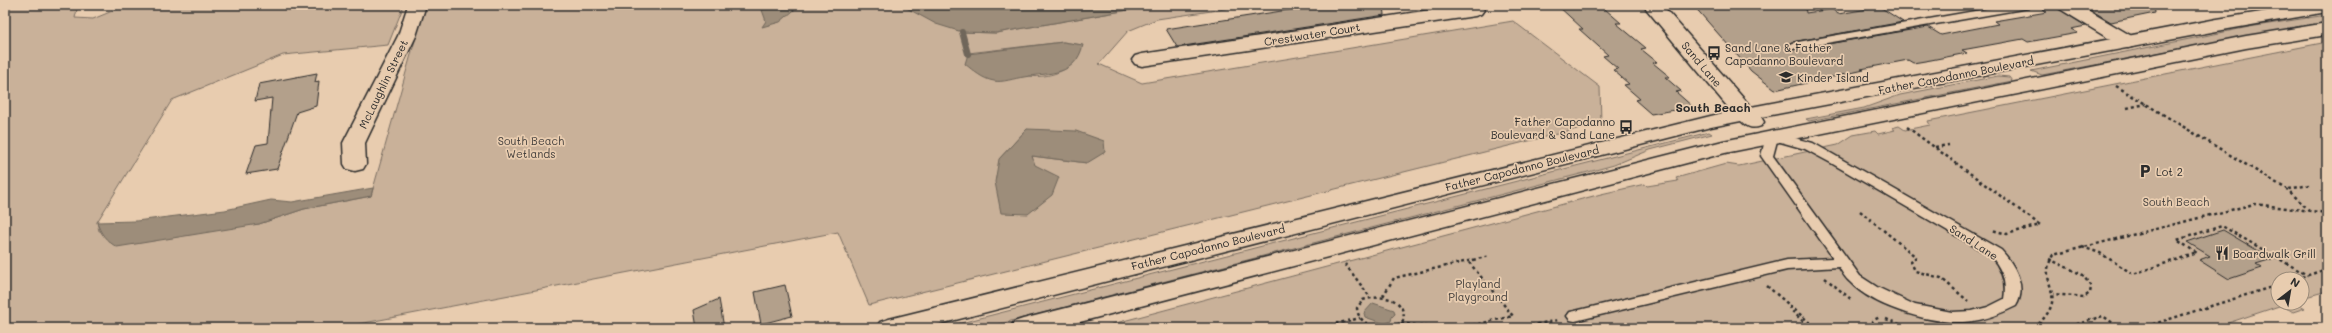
<svg xmlns="http://www.w3.org/2000/svg" width="2332" height="333" viewBox="0 0 2332 333" font-family="Mali,sans-serif">
<rect width="100%" height="100%" fill="#e8ccaf"/>
<filter id="ink" filterUnits="userSpaceOnUse"><feTurbulence type="fractalNoise" baseFrequency=".025" numOctaves="2"/><feDisplacementMap in="SourceGraphic" scale="8" xChannelSelector="R" yChannelSelector="G"/><feConvolveMatrix kernelMatrix="1 2 1 2 8 2 1 2 1" color-interpolation-filters="sRGB"/></filter>
<g filter="url(#ink)">
<g fill="#c9b199" stroke="#7a6e62" fill-rule="evenodd">
<path d="M5 5H78L75 18 93 19 127 5H404L388 45 283 55 172 100 97 222 99 231 259 224 304 209 371 196 425 5H901L962 32 996 33 1157 5H1252L1157 19 1128 31 1099 64 1142 83 1513 21 1600 87 1601 123 869 305 838 232 338 328H5ZM1063 42 1082 45C1079 68 1051 79 1029 76 1013 73 985 60 968 53ZM1027 129 1087 163 1032 156 1034 165 999 159Z"/>
<path d="M2327 15V23L2262 33 2042 75 2031 71 2249 27Z"/>
<path d="M2327 42V291L2302 298V279H2278V303H2297L2305 308 2293 312 2282 305 2213 328H1097L1601 194 1645 184 1647 186 1678 181 1676 178 1726 164 1739 166 1838 145 1853 135 1875 131 1878 134 1895 130 1892 128 1899 126 1905 130 1930 125 1928 121Z"/>
<path d="M1998 76 2009 77 2012 81 1809 121 1806 119 1864 108 1900 95Z"/>
<path d="M1709 132 1712 134 1650 150 1614 165 1592 171 984 328H941Z"/>
</g>
<g fill="#9d8d7a" stroke="#6f665a">
<path d="M784 5 799 6 780 22 762 27 766 21 762 10Z"/>
<path d="M901 5H1157L996 33 962 32 936 24Z"/>
<path d="M1063 42 1083 45C1075 77 1050 72 1024 77 1015 78 1002 83 994 81 982 79 974 71 965 64L968 54Z"/>
<path d="M1027 129 1076 131 1104 141 1105 152 1087 163 1032 156 1035 165 1059 177 1052 195 1028 214 1001 213 995 182 999 159Z"/>
<path d="M373 188 371 196 304 209 259 224 117 247C106 241 100 233 97 222L136 221 225 210 271 200 292 202Z"/>
<path d="M1373 303 1394 310 1395 314 1392 317 1391 321 1385 324 1365 317 1364 313Z"/>
</g>
<g fill="none" stroke-linecap="round" stroke-linejoin="round">
<path stroke="#6f665a" stroke-width="6" d="M962 32 968 54"/>
</g>
<g fill="#b3a08b" stroke="#2b2b2b">
<path d="M1320 5H1384L1385 15 1177 47 1166 29Z"/>
<path d="M1557 5H1598L1605 9 1621 23H1616L1646 48 1641 49 1657 62 1653 63 1670 77H1665L1681 91 1676 92 1693 107 1651 114 1635 100 1640 99 1624 85 1629 84 1613 70 1618 69 1603 56 1608 55 1579 29H1583Z"/>
<path d="M1693 5H1805L1806 13 1832 9 1838 14 1880 7 1903 22 1792 42 1785 45 1792 50 1928 27 1941 35 1998 24 1994 21 2047 12 2043 9 2056 7 2086 26 2071 29 2078 33 2028 42 2023 39 1962 50 1967 53 1931 60 1913 63 1908 60 1861 69 1864 70 1775 90 1751 71Z"/>
<path d="M2082 5H2154L2155 13 2111 22Z"/>
<path d="M317 73 315 82 319 81 316 106 297 112 277 169 246 174 256 145 268 143 272 98 255 101 259 84Z"/>
<path d="M2223 230 2272 259 2256 264 2262 268 2229 279 2199 260 2210 256 2187 242Z"/>
<path d="M785 285 792 316 761 324 755 292Z"/>
<path d="M719 299 724 328H697L694 310Z"/>
</g>
<g fill="none" stroke-linecap="round" stroke-linejoin="round">
<defs>
<g id="lane">
<path d="M2009 5H2033L2028 8 1792 49 1786 46 1792 43Z"/>
<path d="M1772 132 1813 143 2001 250C2014 264 2028 287 2016 306 2002 313 1989 319 1973 321 1939 327 1874 308 1850 282 1845 278 1842 272 1839 267L1787 270 1575 321 1570 320 1567 316 1570 312 1575 311 1787 260 1833 258 1761 156 1766 136ZM1777 141 1805 149 1831 163 1991 256C2002 269 2007 282 2004 299L1988 307 1972 311 1952 312 1915 305 1877 287 1860 276 1773 156Z"/>
</g>
<g id="street">
<path d="M408 5H426L416 36 365 143 366 164 363 169 355 171 347 169 344 164 343 143 398 36Z"/>
<path d="M1463 5H1481L1484 10 1481 14 1475 16 1142 66 1135 64 1132 60 1135 56 1142 54Z"/>
<path d="M2057 5H2079L2135 38 2138 42 2135 46 2128 48 2121 46 2060 9Z"/>
</g>
<g id="secondary">
<path d="M1643 5H1662L1751 107 2217 19 2306 5H2327V12L2217 31 1761 117 1764 122 1761 126C1753 129 1748 128 1741 121L1711 127 924 328H876L880 322 889 319 1731 111Z"/>
<path d="M2327 23V35L2246 48 1725 153 1057 328H1010L1014 322 1023 319 1723 141 2246 36Z"/>
</g>
</defs>
<use href="#lane" stroke="#2b2b2b" stroke-width="3"/>
<use href="#street" stroke="#2b2b2b" stroke-width="3"/>
<use href="#secondary" stroke="#2b2b2b" stroke-width="3"/>
<g stroke="#2b2b2b" stroke-width="2.5" stroke-dasharray="3 3" stroke-linecap="butt">
<path d="M2116 86 2288 190 2309 210"/>
<path d="M2127 108 2146 104"/>
<path d="M1907 127 2040 225 2007 234 1992 230"/>
<path d="M1935 147 1949 145"/>
<path d="M2289 189 2309 185"/>
<path d="M1860 211 1916 257 1911 262 1915 271 1941 278 1968 301"/>
<path d="M2327 244H2325L2327 245"/>
<path d="M2082 247 2100 253 2133 274 2197 253 2177 240 2222 226 2307 275"/>
<path d="M2049 259 2083 275 2091 287 2090 293 2084 297 2053 294"/>
<path d="M1345 264 1370 297"/>
<path d="M1825 278 1852 300"/>
<path d="M2296 279 2327 269"/>
<path d="M1767 286 1816 328"/>
<path d="M1383 296 1394 278 1490 256"/>
<path d="M1790 306 1791 310 1810 328"/>
<path d="M1886 319 1909 328"/>
<path d="M1401 323 1433 328"/>
<path d="M1318 328 1360 318"/>
<path d="M1379 328C1368 325 1358 321 1357 308L1363 300C1380 295 1404 296 1404 319L1401 323 1389 328"/>
<path d="M1461 328 1513 316 1468 261"/>
<path d="M1519 328 1558 320"/>
<path d="M1876 328 1872 321 1880 317"/>
<path d="M2034 328C2073 294 2035 286 2053 255L2254 204 2327 213"/>
<path d="M2065 328 2103 316 2120 328"/>
<path d="M2141 328 2278 285"/>
</g>
<use href="#lane" fill="#e8ccaf" fill-rule="evenodd"/>
<use href="#street" fill="#e8ccaf" fill-rule="evenodd"/>
<use href="#secondary" fill="#e8ccaf" fill-rule="evenodd"/>
</g>
</g>
<defs>
<symbol id="bus-bare" viewBox="-9 -9 18 18"><path d="M-5-6H5V4H4V6H2V4H-2V6H-4V4H-5ZM-3.5-4V0h7V-4ZM-3.5 1.2v1.5H-2V1.2ZM2 1.2v1.5H3.5V1.2Z" fill="#2b2b2b" stroke="#e8ccaf" stroke-width="2.5" paint-order="stroke"/></symbol>
<symbol id="school-bare" viewBox="-9 -9 18 18"><path d="M0-5L7-2L0 1L-7-2ZM-4 1L0 2.5L4 1V4Q0 6-4 4Z" fill="#2b2b2b" stroke="#e8ccaf" stroke-width="2.5" paint-order="stroke"/></symbol>
<symbol id="parking-bare" viewBox="-9 -9 18 18"><path d="M-3.5-5.5H1a3.5 3.5 0 0 1 0 7H-1V5.5H-3.5ZM-1-3.4V-.6H.8a1.4 1.4 0 0 0 0-2.8Z" fill="#2b2b2b" stroke="#e8ccaf" stroke-width="2.5" paint-order="stroke"/></symbol>
<symbol id="restaurant-bare" viewBox="-9 -9 18 18"><path d="M-5-6h1v4h1v-4h1v4h1v-4h1v5L-1.5 .5V6h-2V.5L-5-1ZM5-6V6H3V1.5H1.5Q1.5-4 5-6Z" fill="#2b2b2b" stroke="#e8ccaf" stroke-width="2.5" paint-order="stroke"/></symbol>
</defs>
<g fill-rule="evenodd">
<use href="#bus-bare" x="1704" y="43" width="20" height="20"/>
<use href="#school-bare" x="1776" y="67" width="20" height="20"/>
<use href="#bus-bare" x="1616" y="117" width="20" height="20"/>
<use href="#parking-bare" x="2135" y="161" width="20" height="20"/>
<use href="#restaurant-bare" x="2212" y="243" width="20" height="20"/>
</g>
<g text-anchor="middle" dominant-baseline="central" stroke-width="3.5" stroke-linejoin="round" paint-order="stroke">
<g font-size="11" fill="#2b2b2b" stroke="#e8ccaf">
<text transform="translate(1312 34) rotate(-9)">Crestwater Court</text>
<text transform="translate(1702 64) rotate(50)">Sand Lane</text>
<text transform="translate(1956 75) rotate(-11)">Father Capodanno Boulevard</text>
<text transform="translate(383 84) rotate(-64)">McLaughlin Street</text>
<text transform="translate(1522 168) rotate(-14)">Father Capodanno Boulevard</text>
<text transform="translate(1974 242) rotate(33)">Sand Lane</text>
<text transform="translate(1208 247) rotate(-14)">Father Capodanno Boulevard</text>
</g>
<g font-size="11" fill="#2b2b2b" stroke="#e8ccaf" text-anchor="start">
<text x="1725" y="47">Sand Lane &amp; Father<tspan x="1725" dy="13">Capodanno Boulevard</tspan></text>
<text x="1797" y="77">Kinder Island</text>
<text x="1615" y="121" text-anchor="end">Father Capodanno<tspan x="1615" dy="13">Boulevard &amp; Sand Lane</tspan></text>
<text x="2156" y="171">Lot 2</text>
<text x="2233" y="253">Boardwalk Grill</text>
</g>
<g font-size="11" fill="#433f3c" stroke="#e8ccaf">
<text x="531" y="140">South Beach<tspan x="531" dy="13">Wetlands</tspan></text>
<text x="2176" y="201">South Beach</text>
<text x="1478" y="283">Playland<tspan x="1478" dy="13">Playground</tspan></text>
</g>
<g font-size="12" font-weight="bold" fill="#2b2b2b" stroke="#e8ccaf">
<text x="1713" y="107">South Beach</text>
</g>
</g>
<rect width="2332" height="333" fill="none" stroke="#e8ccaf" stroke-width="20"/>
<rect x="10" y="10" width="2312" height="313" fill="none" stroke="#2b2b2b" stroke-width="1.5" filter="url(#ink)"/>
<g transform="translate(2290 291) rotate(31)"><circle r="19" fill="#e8ccaf" stroke="#9c8c7a"/>
<path d="M0-3L7 15L0 10L-7 15Z" fill="#2b2b2b"/>
<text y="-6" font-size="11" font-weight="bold" text-anchor="middle" fill="#2b2b2b">N</text>
</g>
</svg>
